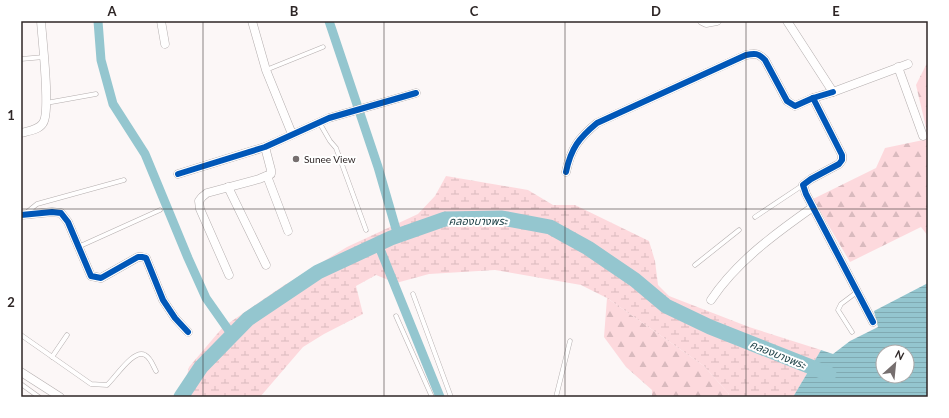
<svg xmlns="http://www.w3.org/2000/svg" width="949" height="418" viewBox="0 0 949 418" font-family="Lato,'Noto Sans Thai',sans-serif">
<defs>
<pattern id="forest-firs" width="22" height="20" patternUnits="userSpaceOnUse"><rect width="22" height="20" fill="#fdd9dd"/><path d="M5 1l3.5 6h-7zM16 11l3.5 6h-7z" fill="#d9babe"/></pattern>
<pattern id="wetland-marsh" width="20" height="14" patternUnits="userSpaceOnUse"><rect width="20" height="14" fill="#fdd9dd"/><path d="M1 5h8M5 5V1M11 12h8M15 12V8" fill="none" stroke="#d9babe"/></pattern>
<pattern id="water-rules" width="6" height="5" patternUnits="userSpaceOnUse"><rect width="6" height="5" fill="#94c6cf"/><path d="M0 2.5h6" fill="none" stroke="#80aab2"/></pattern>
</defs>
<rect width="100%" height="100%" fill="#fcf7f7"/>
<g fill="url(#forest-firs)">
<path d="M928 63V136L916 85 926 65Z"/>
<path d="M928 139V236L921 227 850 262 813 199 876 168 885 148Z"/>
<path d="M607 298 704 366 729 394 727 397H652V390L626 367 604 337Z"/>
</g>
<path fill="url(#wetland-marsh)" d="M446 176 528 190 553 205H575L649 241 655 261 658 285 669 296 749 327 821 350 793 397H727L729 394 704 366 607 298 581 285 495 270 429 274 396 283 376 275 356 286 363 314 324 334 303 347 260 397H182L189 367 223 327 283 286 347 247 418 214 435 196Z"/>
<path fill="url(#water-rules)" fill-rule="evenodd" d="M928 283V397H793L821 350 833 354 850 341 878 327 874 311ZM883 352H907V376H883Z"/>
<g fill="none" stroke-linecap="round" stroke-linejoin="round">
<g stroke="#94c6cf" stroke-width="9">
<path d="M98 21 101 60 113 104 145 154 188 258 206 298 232 335"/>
<path d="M329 21 378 167 398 236"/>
<path d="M378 244 440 397"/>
</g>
<path stroke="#94c6cf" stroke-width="15" d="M181 397 201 367 248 319 318 272 391 238 445 219 502 218 550 227 588 248 635 280 666 306 710 327 829 374"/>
<defs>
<g id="lane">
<path d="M21 59 44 57"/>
<path d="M266 70 323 47"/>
<path d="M46 103 96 94"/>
<path d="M319 122 330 141 336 148 366 230"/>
<path d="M26 213 37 204 124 180"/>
<path d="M755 217 803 185"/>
<path d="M78 247 160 210"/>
<path d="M695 265 739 230"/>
<path d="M413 294 451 397"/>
<path d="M396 316 432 397"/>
<path d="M852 332 838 310 841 304 857 292"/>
<path d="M21 335 91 384 107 385C115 378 134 348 145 355 151 358 153 366 156 371"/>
<path d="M52 357 67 335"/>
<path d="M21 384 39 397"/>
<path d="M556 397 570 341"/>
</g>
<g id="street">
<path d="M161 21 165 44"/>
<path d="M252 21 266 70 292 134"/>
<path d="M702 21 706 23 717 21"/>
<path d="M787 21 833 92 908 64"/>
<path d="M898 67 923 136"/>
<path d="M813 98 842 155V160L839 164 811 179 803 185 806 194 873 322"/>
<path d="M21 133C28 131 39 130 43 123 51 112 42 38 41 21"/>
<path d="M566 172C571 148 579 138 597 123L746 55C755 53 758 53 765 60L787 101 795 106 813 98 833 92"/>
<path d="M178 174 265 147 329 118 416 93"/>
<path d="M267 176 288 231"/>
<path d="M228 187 266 265"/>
<path d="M21 215 52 212 61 213 68 222 91 276 101 278 138 257H142L146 258 163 300 175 318 188 332"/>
<path d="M229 275 200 209 199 201 202 197 207 193 259 179 271 174V170L265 147"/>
<path d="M711 300C736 262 776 233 813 207"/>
<path d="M21 372 60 397"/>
</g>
</defs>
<use href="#lane" stroke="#b4aeae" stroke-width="5"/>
<use href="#street" stroke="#b4aeae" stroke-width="9"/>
<use href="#lane" stroke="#fffefe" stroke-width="4"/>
<use href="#street" stroke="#fffefe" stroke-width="8"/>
<defs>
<g id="cycleway">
<path d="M813 98 842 155V160L839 164 811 179 803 185 806 194 873 322"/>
<path d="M566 172C571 148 579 138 597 123L746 55C755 53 758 53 765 60L787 101 795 106 813 98 833 92"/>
<path d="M178 174 265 147 329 118 416 93"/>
<path d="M21 215 52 212 61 213 68 222 91 276 101 278 138 257H142L146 258 163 300 175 318 188 332"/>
</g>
</defs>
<use href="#cycleway" stroke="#fff" stroke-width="8"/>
<use href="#cycleway" stroke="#0057b8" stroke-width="6"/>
</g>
<path fill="none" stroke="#2e2626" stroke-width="1" stroke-opacity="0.55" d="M203 21V397M384 21V397M565 21V397M746 21V397M21 209H928"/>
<circle fill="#766f6f" stroke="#fff" stroke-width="1.5" cx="296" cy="159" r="4"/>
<g text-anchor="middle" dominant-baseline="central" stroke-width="4" stroke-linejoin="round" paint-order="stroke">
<g font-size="10" fill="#2e2626" stroke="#fff" text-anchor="start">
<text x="304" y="159">Sunee View</text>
</g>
<g font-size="11" font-style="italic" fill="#1f4248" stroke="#fff">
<text x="478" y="220">คลองบางพระ</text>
<text transform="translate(778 354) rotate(22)">คลองบางพระ</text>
</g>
</g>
<rect width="949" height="418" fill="none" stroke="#ffffff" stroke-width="44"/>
<g transform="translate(895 364) rotate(27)"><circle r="19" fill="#ffffff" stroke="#aba8a8"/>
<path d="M0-3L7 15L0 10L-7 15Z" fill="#766f6f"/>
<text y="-6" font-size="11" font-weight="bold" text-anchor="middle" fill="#2e2626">N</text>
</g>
<rect x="22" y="22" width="905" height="374" fill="none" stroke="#2e2626" stroke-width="1.5"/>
<g font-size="13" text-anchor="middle" font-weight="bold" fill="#2e2626">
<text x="112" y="16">A</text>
<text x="294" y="16">B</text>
<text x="474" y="16">C</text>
<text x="656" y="16">D</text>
<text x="836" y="16">E</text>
<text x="11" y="120">1</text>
<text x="11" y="307">2</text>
</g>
</svg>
